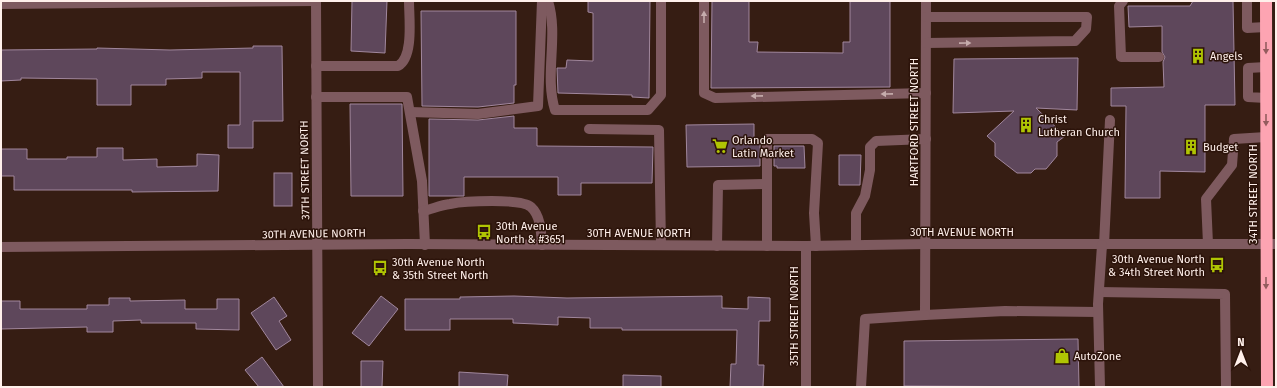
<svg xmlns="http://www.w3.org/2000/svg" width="1277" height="388" viewBox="0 0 1277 388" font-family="'Fira Sans',sans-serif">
<rect width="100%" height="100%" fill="#361d13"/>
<g fill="#5e475b" stroke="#a1879d">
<path d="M352 1H387L385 53 351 51Z"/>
<path d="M588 1H650L649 98 632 97V95L558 93 557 68H566L567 60 593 61V13L588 12Z"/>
<path d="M712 1H749V42H758L757 52 843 53V42H850V1H890V87L711 88Z"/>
<path d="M1193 1H1233L1235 105H1205V172L1160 171V198H1125L1126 106H1111V88L1164 87 1163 62 1165 57 1162 52V26L1129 27 1128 6H1190Z"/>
<path d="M421 11H516V85H514V103L478 107 422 106Z"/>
<path d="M253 46H282L283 121H253V148H228V125H240V72H202V78L166 79V85H131V105H97V79L21 78V80L1 81V50L97 49V48L170 50 253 48Z"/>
<path d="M1078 58 1077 110 1036 108 1065 136 1057 142V156L1046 169H1035L1031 173H1017L995 156V143L987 136 1014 111 953 113 954 59Z"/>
<path d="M350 104H402L403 196H351Z"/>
<path d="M514 116V128H537V146L653 147 652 183H581V195H558V177H464V196H429V119L478 120Z"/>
<path d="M754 124V142H760V166L687 167 686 125Z"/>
<path d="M774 146H804L805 168H777V166H774Z"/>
<path d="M97 148H123V160L157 159V167L197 166V154L219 155 218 191 132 192V190H14V176H1V149H27V159H67V157H97Z"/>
<path d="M839 155H861L860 185H839Z"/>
<rect x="274" y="173" width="18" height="33"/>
<path d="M381 296 398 309 369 346 352 333Z"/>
<path d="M514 296 567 298 722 296V308L748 309V297L770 298V321H759L758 365H764L763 387H730L731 364H736L737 330H622V328H590V318L558 317V325L513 323V319H450V330H405V299H460V297Z"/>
<path d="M274 297 287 316 279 321 291 340 276 350 251 313Z"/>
<path d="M109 298H130V301L185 300V309H217V299H239V330L196 329V323H141V320L113 321V332H87V327L1 329V301H20V309H87V305H109Z"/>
<path d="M1078 339 1079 387 904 386V341Z"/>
<path d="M262 357 284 387H259L245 370Z"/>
<path d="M361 361H383L382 387H361Z"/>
<path d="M459 372 508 375 507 387H459Z"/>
<path d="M623 375 661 376V387H623Z"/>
</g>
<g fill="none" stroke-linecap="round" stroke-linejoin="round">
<g stroke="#7e5a5f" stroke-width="10">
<path d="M316 1 318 387"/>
<path d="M548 1C559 36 544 75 555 110H648L661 95V1"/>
<path d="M704 1V93L715 98 926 93"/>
<path d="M926 1 925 315 1005 311 1098 312"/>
<path d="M1123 1 1119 6 1121 57H1159"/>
<path d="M1247 1V28L1266 27"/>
<path d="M1 4 316 1"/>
<path d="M926 17H1087L1086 29 1075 41 926 43"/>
<path d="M316 66H398C414 57 409 18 409 1"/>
<path d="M316 97H407L422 181 425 245"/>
<path d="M1266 98 1248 97V68L1266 67"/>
<path d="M410 112 478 114 538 106 542 1"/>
<path d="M589 129 659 130 661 245"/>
<path d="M423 211C432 209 441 205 450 204 464 201 521 198 531 207 541 216 541 233 542 245"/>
<path d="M1208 244 1206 199 1232 165 1234 139 1266 137"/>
<path d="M856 245V213L865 196 870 170V147L876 141 926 139"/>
<path d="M1104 245 1110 120"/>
<path d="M717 246 718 185 767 184"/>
<path d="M767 246V139H812L818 143 814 213 816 246"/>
<path d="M806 246V387"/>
<path d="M1 247 407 244 806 246 927 244H1276"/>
<path d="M1099 292 1225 294 1226 387"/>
<path d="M861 387 865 319 925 315"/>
<path d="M1100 387 1098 304 1102 245"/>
</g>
<path stroke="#fda4b2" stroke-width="12" d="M1266 1 1267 387"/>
</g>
<defs><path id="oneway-solid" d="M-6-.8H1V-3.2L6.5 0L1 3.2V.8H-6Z"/></defs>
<g fill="#c5acac">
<use href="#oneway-solid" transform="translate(704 17) rotate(-90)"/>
<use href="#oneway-solid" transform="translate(965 43) rotate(-1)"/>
<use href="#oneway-solid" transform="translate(887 94) rotate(179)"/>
<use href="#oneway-solid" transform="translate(757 96) rotate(179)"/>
</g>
<g fill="#945c5e">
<use href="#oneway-solid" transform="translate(1266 48) rotate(90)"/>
<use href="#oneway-solid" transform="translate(1266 120) rotate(90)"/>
<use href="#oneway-solid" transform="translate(1266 283) rotate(90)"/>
</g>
<defs>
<symbol id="building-bare" viewBox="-9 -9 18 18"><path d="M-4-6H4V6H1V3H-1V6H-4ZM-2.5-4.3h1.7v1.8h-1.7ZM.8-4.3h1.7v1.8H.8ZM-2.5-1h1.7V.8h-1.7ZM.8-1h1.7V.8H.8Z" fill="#b0c503" stroke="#2c130a" stroke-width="2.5" paint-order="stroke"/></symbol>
<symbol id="supermarket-bare" viewBox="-9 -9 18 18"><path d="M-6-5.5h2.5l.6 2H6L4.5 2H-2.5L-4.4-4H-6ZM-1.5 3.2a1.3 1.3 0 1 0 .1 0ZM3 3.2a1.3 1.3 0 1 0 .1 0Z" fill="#b0c503" stroke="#2c130a" stroke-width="2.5" paint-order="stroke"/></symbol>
<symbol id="bus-bare" viewBox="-9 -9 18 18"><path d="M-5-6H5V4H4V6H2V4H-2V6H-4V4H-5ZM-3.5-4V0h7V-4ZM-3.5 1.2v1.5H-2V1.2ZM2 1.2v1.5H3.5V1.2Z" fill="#b0c503" stroke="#2c130a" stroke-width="2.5" paint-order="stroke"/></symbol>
<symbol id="shop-bare" viewBox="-9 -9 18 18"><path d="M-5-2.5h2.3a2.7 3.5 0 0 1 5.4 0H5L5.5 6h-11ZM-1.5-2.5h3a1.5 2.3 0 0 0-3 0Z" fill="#b0c503" stroke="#2c130a" stroke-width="2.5" paint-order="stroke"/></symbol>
</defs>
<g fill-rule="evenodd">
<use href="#building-bare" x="1187" y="45" width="22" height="22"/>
<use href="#building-bare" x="1015" y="114" width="22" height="22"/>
<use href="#supermarket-bare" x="709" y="135" width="22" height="22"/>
<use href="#building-bare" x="1180" y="136" width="22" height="22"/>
<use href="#bus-bare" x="473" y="221" width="22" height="22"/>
<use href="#bus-bare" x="1206" y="254" width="22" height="22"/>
<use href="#bus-bare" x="369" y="257" width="22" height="22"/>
<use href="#shop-bare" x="1051" y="345" width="22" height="22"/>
</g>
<g text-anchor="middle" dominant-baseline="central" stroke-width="3" stroke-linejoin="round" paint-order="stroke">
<g font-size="11" fill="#fff0eb" stroke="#2c130a" text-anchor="start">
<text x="1210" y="56">Angels</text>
<text x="1038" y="119">Christ<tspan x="1038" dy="13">Lutheran Church</tspan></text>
<text x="732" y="140">Orlando<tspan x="732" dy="13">Latin Market</tspan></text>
<text x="1203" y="147">Budget</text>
<text x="496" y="226">30th Avenue<tspan x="496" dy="13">North &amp; #3651</tspan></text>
<text x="1205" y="259" text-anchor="end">30th Avenue North<tspan x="1205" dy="13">&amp; 34th Street North</tspan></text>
<text x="392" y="262">30th Avenue North<tspan x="392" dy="13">&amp; 35th Street North</tspan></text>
<text x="1074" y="356">AutoZone</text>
</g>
<g font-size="11" fill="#fff0eb" stroke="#2c130a">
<text transform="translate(914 122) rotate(-90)">HARTFORD STREET NORTH</text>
<text transform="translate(305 170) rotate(-91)">37TH STREET NORTH</text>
<text transform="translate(1253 194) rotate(-90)">34TH STREET NORTH</text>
<text x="962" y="232">30TH AVENUE NORTH</text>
<text x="639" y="233">30TH AVENUE NORTH</text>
<text transform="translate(314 234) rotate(-1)">30TH AVENUE NORTH</text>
<text transform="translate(794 316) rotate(-90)">35TH STREET NORTH</text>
</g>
</g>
<rect width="1277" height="388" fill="none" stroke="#fff0eb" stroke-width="4"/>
<g transform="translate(1241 352)" stroke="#2c130a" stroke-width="3" paint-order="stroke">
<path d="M0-3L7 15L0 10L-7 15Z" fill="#fff0eb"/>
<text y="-6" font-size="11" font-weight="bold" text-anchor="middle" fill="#fff0eb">N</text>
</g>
</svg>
